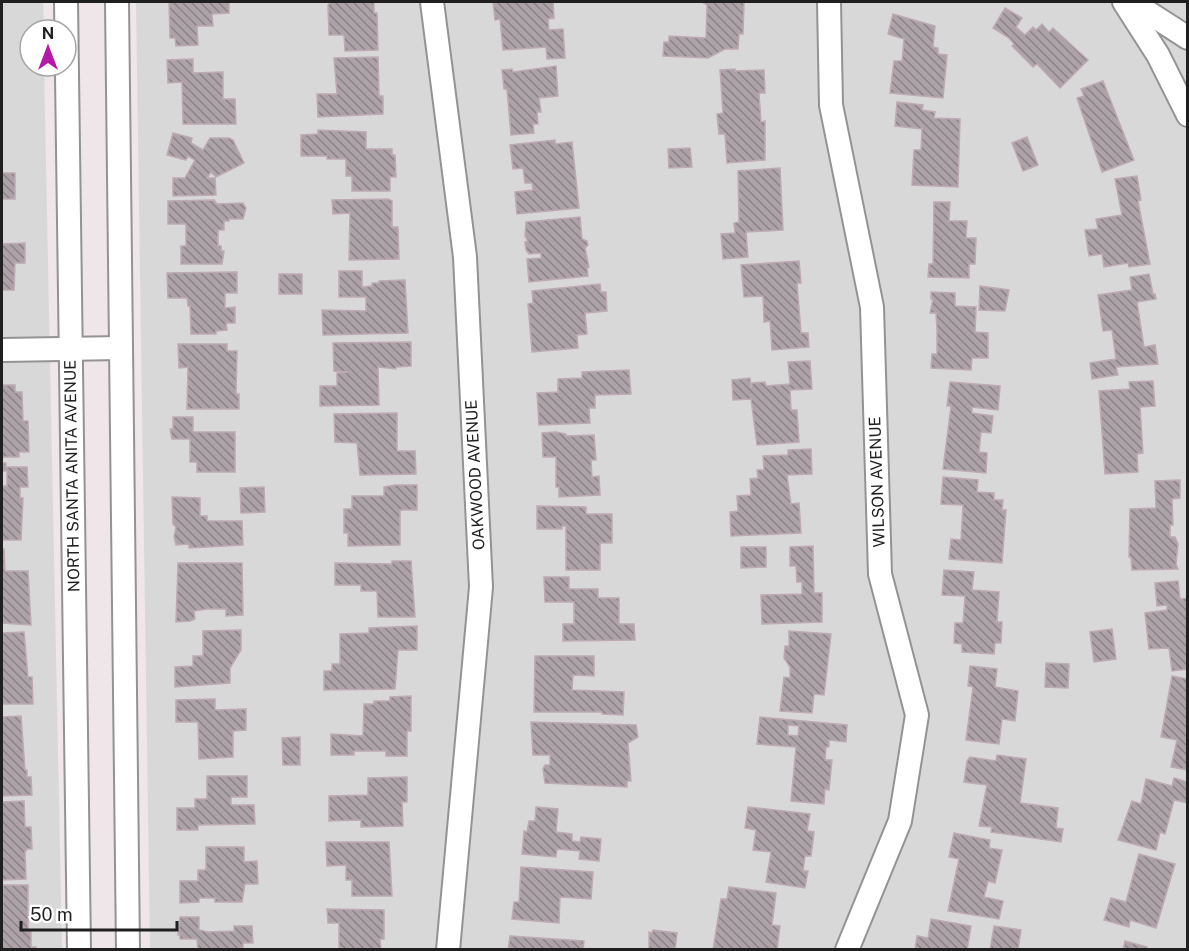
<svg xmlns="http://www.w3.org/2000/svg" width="1189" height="951" viewBox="0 0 1189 951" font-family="'Public Sans',sans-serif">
<defs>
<pattern id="building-back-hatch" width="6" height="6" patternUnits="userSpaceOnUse" patternTransform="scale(1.5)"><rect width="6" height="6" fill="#aca2a7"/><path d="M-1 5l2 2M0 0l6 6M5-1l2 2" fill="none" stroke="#8b8387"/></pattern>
</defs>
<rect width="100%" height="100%" fill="#eee6e8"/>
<g fill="#d9d8d9">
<path d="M2 2H43L44 30H30V66H44L62 949 2 950Z"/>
<path d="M136 2H1187V949H150Z"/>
</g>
<g fill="url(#building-back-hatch)" stroke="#beaab4" stroke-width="1.5" fill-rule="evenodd">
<path d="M169 2H229V13L212 14 213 26H197L198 45 176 46 175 38H170Z"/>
<path d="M331 2H374V13H377L378 50 345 51 344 35H329L328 5Z"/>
<path d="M493 2H553L554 18 548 19 549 30 563 29 565 58 547 59 546 47 503 50 500 19 495 20Z"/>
<path d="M702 2H744L743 34H739L738 49H725L708 58 663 56 664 42H669V36L706 38 707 5Z"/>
<path d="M1005 8 1022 18 1016 27 1025 35 1033 27 1036 30 1042 24 1049 32 1053 28 1088 60 1060 88 1037 64 1033 67 1012 46 1014 44 1009 38 993 28Z"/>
<path d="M893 14 935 26 933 47 938 48V54L947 55 943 98 890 93 894 61H902L904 39 888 34Z"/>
<path d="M378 57 379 96H383V114L318 117 317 94H337L334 58Z"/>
<path d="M193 59V73L223 72V99H235L236 124H183L182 82 168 83 167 60Z"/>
<path d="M556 66 558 96 539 98 541 112H537L538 124H533L534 133 511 135 507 89H504L502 70 512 69 513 72Z"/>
<path d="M735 69V71L764 70 765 93H759L761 122 765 121V160L727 163 725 134H719L717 114 723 113 720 70Z"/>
<path d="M1103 81 1134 160 1102 172 1077 98 1084 96 1081 89Z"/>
<path d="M897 102 923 105 922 110 935 112 934 118 960 119 958 187 912 185 914 150H921L922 129 895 126Z"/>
<path d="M318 130 366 132V149H392V155H395L396 177H390V191H352V176H346V159H327V156H301V135L318 134Z"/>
<path d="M173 133 192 138 191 143 203 150 210 138H229L233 140 244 163 216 177 211 172 207 178H215L216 195 173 196V178H185L195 160 188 156 186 160 167 155Z"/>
<path d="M1027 137 1038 165 1023 171 1012 143Z"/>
<path d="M555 140V144L572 142 579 208 517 214 515 192 533 190 532 183H525L523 168 513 169 510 145Z"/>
<path d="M690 148 692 167 669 168 668 149Z"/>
<path d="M780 168 783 230 746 232 748 257 723 259 721 234 735 233 734 223 739 222 738 171Z"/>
<rect x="2" y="173" width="13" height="26"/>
<path d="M1137 176 1141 200 1138 201 1150 264 1129 267 1128 263 1104 267 1102 254 1089 256 1085 230 1098 229 1096 219 1122 215 1115 179Z"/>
<path d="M388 199 392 201V227H398L399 259 349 260 350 213 333 214 332 200Z"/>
<path d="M214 200 217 204 243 203 246 208 243 219H229V221H224V230H218V246H221V251H224L222 264H181V246H186V224H168V201Z"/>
<path d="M934 202H950L949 221H967L966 238H976L975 264H969V278L928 277 929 264H933Z"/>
<path d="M580 217 582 239 587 241 588 245 585 248 589 267 587 268 588 276 529 282 527 259 541 258V253L529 254 526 250 525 242 528 241 525 236 526 222Z"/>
<path d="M25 243V263H15L14 290H2V244Z"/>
<path d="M799 261 801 283H797L801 333H808L809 347 772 350 770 321 764 322 763 296 744 297 741 265Z"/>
<path d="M339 271H362V287L372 286V283H379V281L405 280 408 333 323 335 322 310 366 311V297H339Z"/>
<path d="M237 272V293H225V308L235 307V323H226L227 330 216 331V334H191L190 306H188L187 298H168L167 273Z"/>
<rect x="279" y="274" width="23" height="20"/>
<path d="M1149 274 1153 294H1155L1156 299 1137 302 1144 347 1155 345 1158 364 1116 367 1118 375 1092 379 1090 363 1116 359 1112 330 1103 331 1098 295 1132 290 1130 277Z"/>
<path d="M600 284 601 292H606L607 311 585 313 587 334 577 335 578 348 532 352 528 304 533 303 532 291Z"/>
<path d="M980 286 1009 290 1005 311 979 310Z"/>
<path d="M931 292 955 293V306L976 307 975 332 988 333V358H972L971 370 931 368 932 354H937V330L936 313H930L933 299H931Z"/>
<path d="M411 342V366L396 367V369L378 367 379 405 320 406V386H337V373L348 372 334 371 333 343Z"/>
<path d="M178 344H227V351H237L236 394H239V409H187L188 367 179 368Z"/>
<path d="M810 361 812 389 790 390 791 410H797L799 442 757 445 751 399 733 400 732 380 750 378 751 388 752 383 765 382 766 386 790 384 788 362Z"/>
<path d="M629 370 631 394 595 395V408H589L590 423 539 425 537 393 558 392V379L582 378V372Z"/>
<path d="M1153 381 1155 406 1140 407 1143 453 1137 454 1138 472 1105 474 1099 391 1130 389 1129 382Z"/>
<path d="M950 382 1000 386 998 410 972 407V413L993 416 991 433 981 432 979 452 987 453 986 473 943 469 951 406H947Z"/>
<path d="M2 385H15V392H22L23 421H28L29 452H19V457H2Z"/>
<path d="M397 413V451H415L416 474 360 475 357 443 335 442 334 414Z"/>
<path d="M173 417H193V432H235V472H197V462H190V439H172L170 429H173Z"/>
<path d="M556 432 566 434V436L594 435 596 460H591L592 477 599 476 600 495 559 497V487H556V457H543L542 433Z"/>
<path d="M811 449 812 474 787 475 791 504 799 503 801 533 731 536 730 512 738 511 737 496 751 495 750 479 758 478 757 470H764L763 456 788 455V450Z"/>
<path d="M2 463H6V467H27L28 487H20V498H23L21 540H2V486H7V471H2Z"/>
<path d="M943 477 978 480 977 492 994 493V500H1003L1002 510H1006L1002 563 949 559 951 539 961 540 963 505 941 504Z"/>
<path d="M1180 480V498L1172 499 1173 525H1170V537H1175L1178 544 1176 564 1178 569 1132 570 1131 557H1129L1130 509 1156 508 1155 481Z"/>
<path d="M395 485H417V510H400V545L348 546V533H344V509H352V496H384V487Z"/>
<path d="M264 487 265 512 241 513 240 488Z"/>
<path d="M172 497 200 498V516H207V521H242L243 545 189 548V544L176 545 174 537 176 527 173 524Z"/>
<path d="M537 506 586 507V514H612V543H600V570H566V526H562V529H537Z"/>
<path d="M813 546 814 593H822V622L762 624 761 595 802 594V582H797L796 566H790V547Z"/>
<path d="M741 547H766V567L741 568Z"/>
<path d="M2 549H4L5 571H28L31 625 2 623Z"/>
<path d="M392 561H411L415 617H378L377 591H361V585H335V563L392 564Z"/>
<path d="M178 563H242L243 615 226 616V609H207L194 611 195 619 190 621 176 622Z"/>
<path d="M944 570 974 572 972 590 999 592 997 622H1002L1001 643H995L994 654 962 652V644L954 643 955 623H963L965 596 942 595Z"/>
<path d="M544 577H569V589H598V598H619V624H634L635 640 563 641V624H574V602H545Z"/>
<path d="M1178 581 1180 599 1188 598V669L1172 671 1169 648 1149 649 1145 613 1167 610V605L1157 606 1155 583Z"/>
<path d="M417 626V650H398L395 689 324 690V671H332V664H340V634L369 633V628Z"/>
<path d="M1112 629 1116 659 1094 662 1090 632Z"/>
<path d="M241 630V650L230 668V683L175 687V667L193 666V656H203V631Z"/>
<path d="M789 631 831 634 824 695 814 694 812 713 780 711 784 677 790 678V667L784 658 785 646H789Z"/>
<path d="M24 632 28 677H32L33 704H2V633Z"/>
<path d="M535 656H594V676L573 675 572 690 624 692 623 715 602 714V712H534Z"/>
<path d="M1046 663 1069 664 1068 688 1045 687Z"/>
<path d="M970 666 997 669 995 687 1018 691 1015 721 1002 719 999 744 966 740 973 687 968 686Z"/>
<path d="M1172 676 1188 679V770L1171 767 1177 740 1161 737Z"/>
<path d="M411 696V731H407V756H386V751H354V755H331V734L363 736 364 704H374V701H390V697Z"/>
<path d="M215 699V710L246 709V730L233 731V757L199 759 198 722H176V700Z"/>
<path d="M21 716 25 770H27V777H31L32 795 2 796V717Z"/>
<path d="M760 717 847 725 846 742 829 740V747H826L825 760H832L829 790 825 789 824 804 791 801 796 747 757 744ZM788 725 799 726 798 736 788 735Z"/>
<path d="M531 722 636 725 638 737 628 743 631 781H627V787L545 783 543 769 545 765H550V755H533Z"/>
<path d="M300 737V765H283L282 738Z"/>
<path d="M997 755 1026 759 1020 803 1058 808 1056 828 1063 829 1061 842 991 832 992 827 979 826 987 785 964 782 967 761 970 757 996 761Z"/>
<path d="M207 776H247V797H231V805H254L255 824 198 825V830H177V808H195V799H207Z"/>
<path d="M407 777V802H402L403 826 361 827V820L329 821V796L368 795V778Z"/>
<path d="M1174 778 1188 782V803L1174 800 1165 834 1160 832 1156 850 1118 840 1132 801 1141 804 1146 779 1172 786Z"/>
<path d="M24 801 25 827H31L32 849H27L25 852 26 879 2 880V802Z"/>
<path d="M536 807 558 809 556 832 572 834V841L580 842 581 837 601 839 599 861 579 859 580 851 557 849 556 857 522 854 524 831 527 832 529 821H535Z"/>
<path d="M748 807 810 814 807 831 814 832 811 856H805L803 871H808L805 888 766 882 771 852 753 850 756 830 745 828Z"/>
<path d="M954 833 990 840 989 848 1002 850 995 883 988 881 984 897 1003 901 999 919 948 911 959 859 949 857Z"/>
<path d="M326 842H389L392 896H352V880H346V865L327 866Z"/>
<path d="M206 847H244V862L257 861 258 884H245L242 902H215V898H199V902L180 903V881H198V870H206Z"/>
<path d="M1139 854 1175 864 1156 928 1130 920 1129 927 1104 920 1111 898 1126 902Z"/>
<path d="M521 867 593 872 591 899 560 897 559 923 512 919 514 902H519Z"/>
<path d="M3 885H28V931H31V947H36V950H2Z"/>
<path d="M729 887 776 893 772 925 780 926 777 950H713L721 899H727Z"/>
<path d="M327 909 384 910V939H380L381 950H339V923H328Z"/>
<path d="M180 917H199V930L208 932 234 931V926H252L253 943H243V950H198L197 939H180V935H178Z"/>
<path d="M931 919 971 926 967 950H915L917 936 928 938Z"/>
<path d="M994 926 1021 930 1018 950H990Z"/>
<path d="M653 930 677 933 675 950H649V932L652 933Z"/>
<path d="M510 936 584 941 583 950H508Z"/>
<path d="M1125 941 1147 947 1146 950H1123Z"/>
</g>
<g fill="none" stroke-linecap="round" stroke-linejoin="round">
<defs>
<g id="minor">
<path d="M66 2 79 950"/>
<path d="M117 2 128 950"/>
<path d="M432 2 465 257 481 587 448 950"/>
<path d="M829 2 831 105 872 307 880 574 917 715 900 821 847 950"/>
<path d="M1124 2 1158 55 1188 115"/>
<path d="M1132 2 1188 38"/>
<path d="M2 350 121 348"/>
</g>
</defs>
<use href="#minor" stroke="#939393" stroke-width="26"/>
<use href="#minor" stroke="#fff" stroke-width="22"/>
</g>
<g text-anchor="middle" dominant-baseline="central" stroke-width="4.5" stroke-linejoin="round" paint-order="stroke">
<g font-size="16" fill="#1f1f1f" stroke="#fff">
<text transform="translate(475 475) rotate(-93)">OAKWOOD AVENUE</text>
<text transform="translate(72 476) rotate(-91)">NORTH SANTA ANITA AVENUE</text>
<text transform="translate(877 482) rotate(-92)">WILSON AVENUE</text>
</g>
</g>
<rect width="1189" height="951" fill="none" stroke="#1f1f1f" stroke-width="6"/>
<g transform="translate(48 48)"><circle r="28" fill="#ffffff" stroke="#a5a5a5" stroke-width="1.5"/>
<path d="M0-4.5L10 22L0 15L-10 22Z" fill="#b519a7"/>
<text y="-9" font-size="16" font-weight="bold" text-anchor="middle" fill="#1f1f1f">N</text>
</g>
<path d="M21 921v9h156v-9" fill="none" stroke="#1f1f1f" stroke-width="3"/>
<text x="30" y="921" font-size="18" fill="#1f1f1f" stroke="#ffffff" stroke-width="4.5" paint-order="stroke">50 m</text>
</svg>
